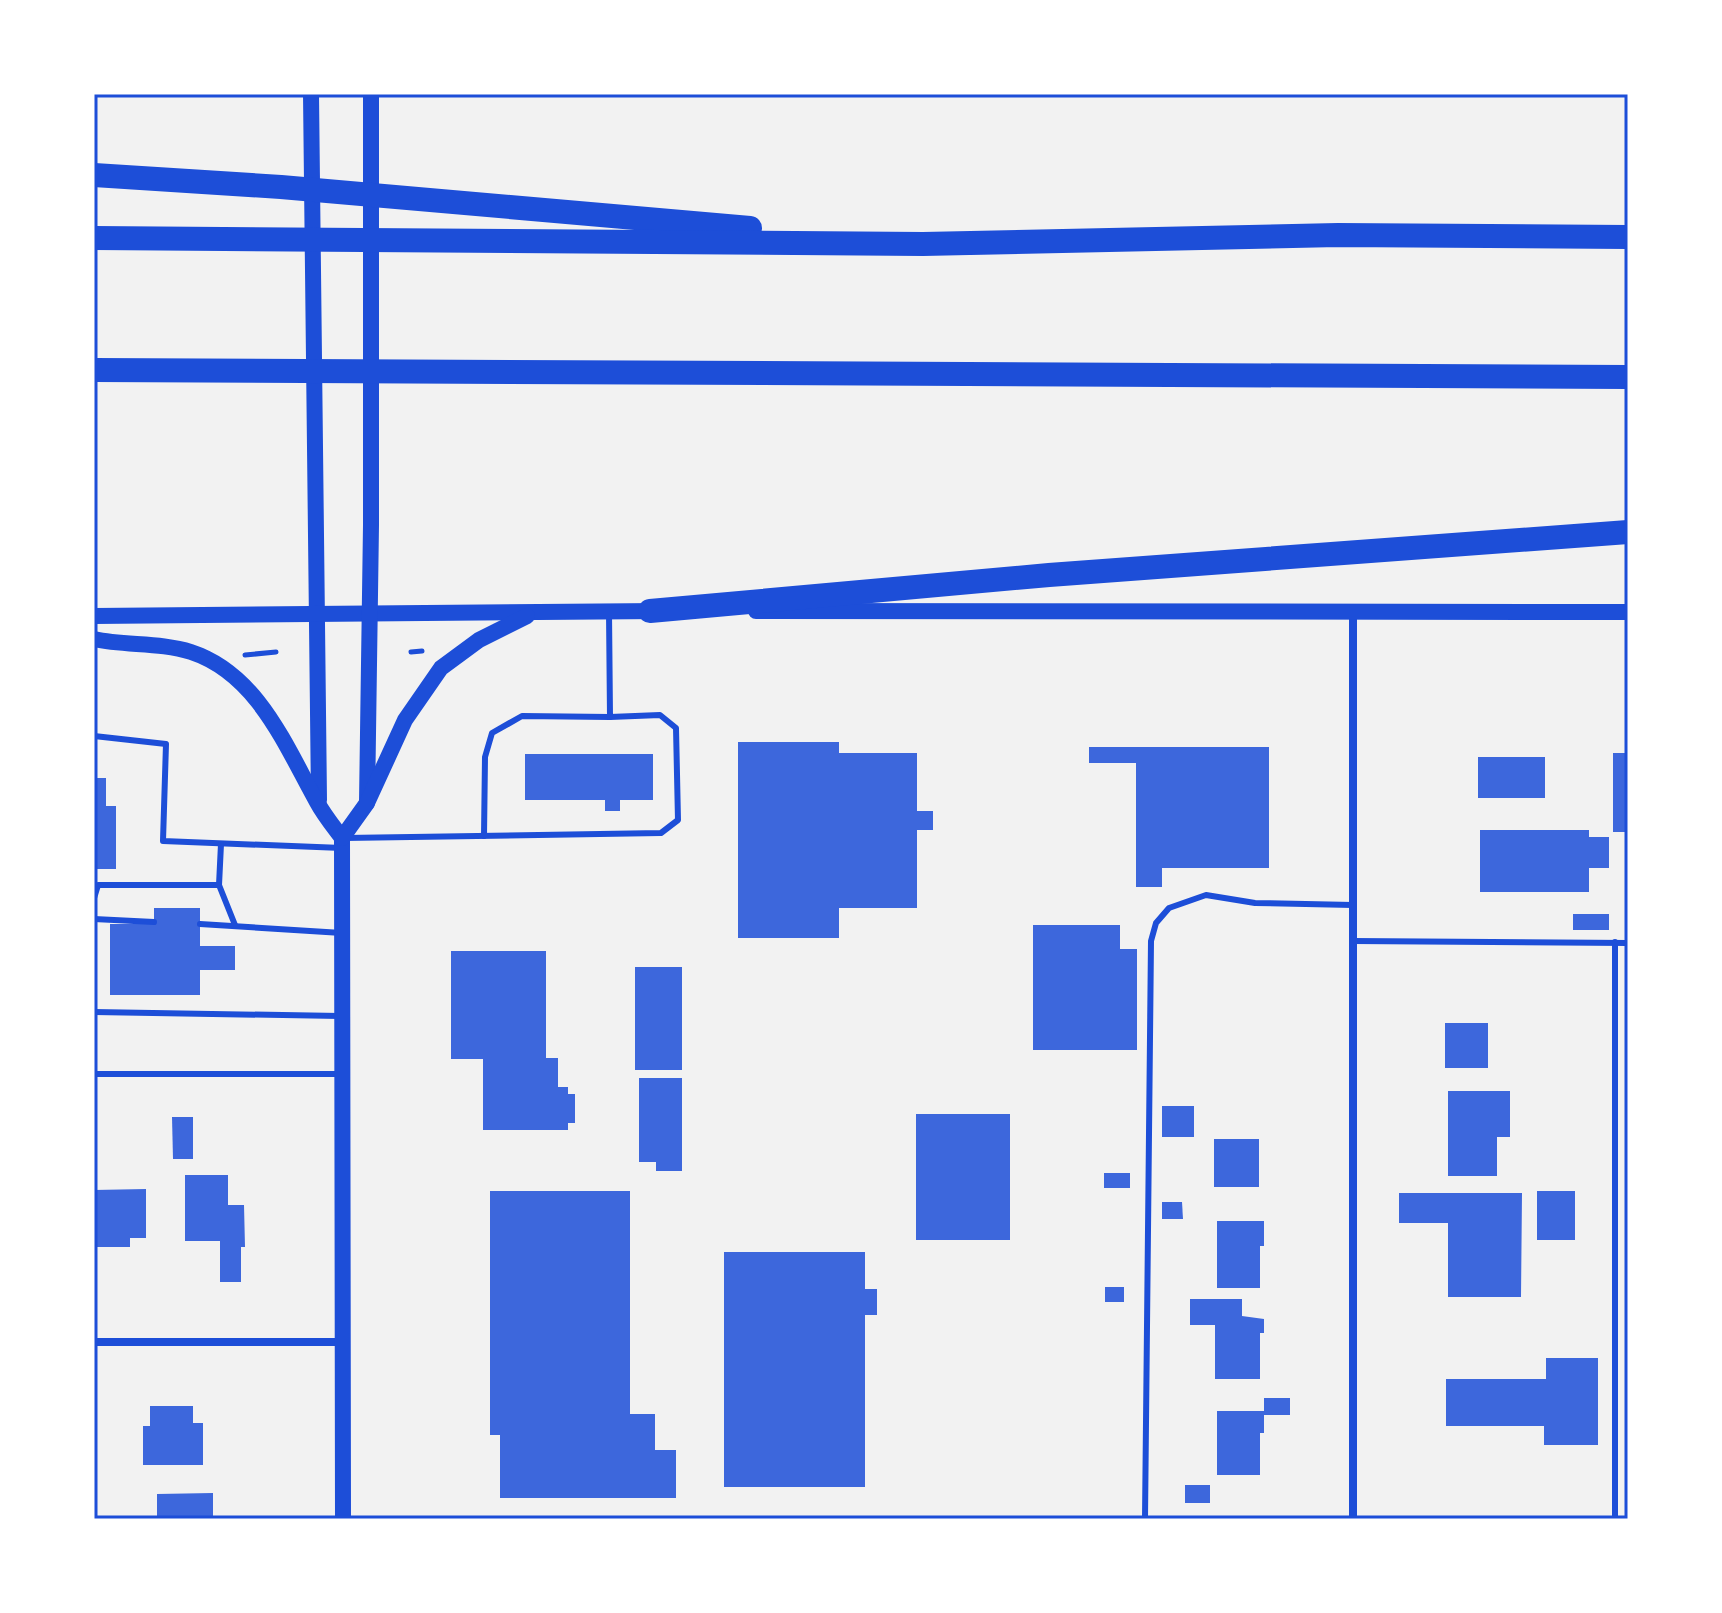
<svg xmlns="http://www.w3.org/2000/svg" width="1722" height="1613" viewBox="0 0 1722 1613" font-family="Quicksand,sans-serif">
<rect width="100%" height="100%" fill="#f2f2f2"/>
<g fill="#3d67dc">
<path d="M738 742H839V753H917V811H933V830H917V908H839V938H738Z"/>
<path d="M1089 747H1269V868H1162V887H1136V763H1089Z"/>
<rect x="1613" y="753" width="15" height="79"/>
<path d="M525 754H653V800H620V811H605V800H525Z"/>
<rect x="1478" y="757" width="67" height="41"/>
<path d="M94 778H106V806H116V869H94Z"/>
<path d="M1480 830H1589V837H1609V868H1589V892H1480Z"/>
<path d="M154 908H200V946H235V970H200V995H110V924H154Z"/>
<rect x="1573" y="914" width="36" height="16"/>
<path d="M1033 925H1120V949H1137V1050H1033Z"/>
<path d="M451 951H546V1058H558V1087H568V1094H575V1123H568V1130H483V1059H451Z"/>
<rect x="635" y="967" width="47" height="103"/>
<rect x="1445" y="1023" width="43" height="45"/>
<path d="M639 1078H682V1171H656V1162H639Z"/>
<path d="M1448 1091H1510V1137H1497V1176H1448Z"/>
<rect x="1162" y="1106" width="32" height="31"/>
<rect x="916" y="1114" width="94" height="126"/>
<path d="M172 1117H193V1159H173Z"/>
<rect x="1214" y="1139" width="45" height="48"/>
<rect x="1104" y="1173" width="26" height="15"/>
<path d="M185 1175H228V1205H244L245 1247H241V1282H220V1241H185Z"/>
<path d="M146 1189V1238H130V1247H94V1190Z"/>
<path d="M490 1191H630V1414H655V1450H676V1498H500V1435H490Z"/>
<rect x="1537" y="1191" width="38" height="49"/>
<path d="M1399 1193H1522L1521 1297H1448V1223H1399Z"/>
<path d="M1162 1202H1182L1183 1219H1162Z"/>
<path d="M1217 1221H1264V1246H1260V1288H1217Z"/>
<path d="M724 1252H865V1289H877V1315H865V1487H724Z"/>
<rect x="1105" y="1287" width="19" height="15"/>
<path d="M1190 1299H1242V1316L1264 1319V1333H1260V1379H1215V1325H1190Z"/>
<path d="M1546 1358H1598V1445H1544V1426H1446V1379H1546Z"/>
<path d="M1264 1398H1290V1415H1264V1433H1260V1475H1217V1411H1264Z"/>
<path d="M150 1406H193V1423H203V1465H143V1426H150Z"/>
<rect x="1185" y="1485" width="25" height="18"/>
<path d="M213 1493V1519H157V1494Z"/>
</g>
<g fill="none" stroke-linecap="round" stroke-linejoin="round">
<g stroke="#1d4ed8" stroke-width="5">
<path d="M411 652 422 651"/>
<path d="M245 655 276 652"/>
</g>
<g stroke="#1d4ed8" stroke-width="6">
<path d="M94 736 166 744 163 841 342 848"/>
<path d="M484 836 485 757 492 733 522 716 610 717"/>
<path d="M345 838 661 833 678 820 676 728 660 715 610 717 609 612"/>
<path d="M219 885 221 844"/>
<path d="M94 898 98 885H219L235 925"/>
<path d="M94 919 154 922"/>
<path d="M200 924 342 933"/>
<path d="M1353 941 1628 943"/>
<path d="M1615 942V1519"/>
<path d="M94 1012 340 1016"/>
<path d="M94 1074H342"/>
<path d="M1145 1519 1151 941 1156 923 1169 908 1206 895 1255 903 1353 905"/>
</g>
<g stroke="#1d4ed8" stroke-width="8">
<path d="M1353 614V1519"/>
<path d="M94 1342H343"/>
</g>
<g stroke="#1d4ed8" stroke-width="16">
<path d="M311 94 319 800"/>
<path d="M756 611 1628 612"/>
<path d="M94 616 660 611"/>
<path d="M94 639C125 646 160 642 191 652 258 674 286 747 317 802 324 815 333 826 342 838L343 1519"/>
<path d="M367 803 371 525V94"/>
<path d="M342 838 367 803 405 720 441 668 479 640 527 616"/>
</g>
<g stroke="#1d4ed8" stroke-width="24">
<path d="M94 175 281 187 750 228"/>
<path d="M94 238 923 244 1338 235 1628 237"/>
<path d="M94 370 1628 377"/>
<path d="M650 611 1049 575 1628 532"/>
</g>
</g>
<rect width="1722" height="1613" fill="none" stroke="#ffffff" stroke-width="192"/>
<rect x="96" y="96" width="1530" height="1421" fill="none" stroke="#1d4ed8" stroke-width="3"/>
</svg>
